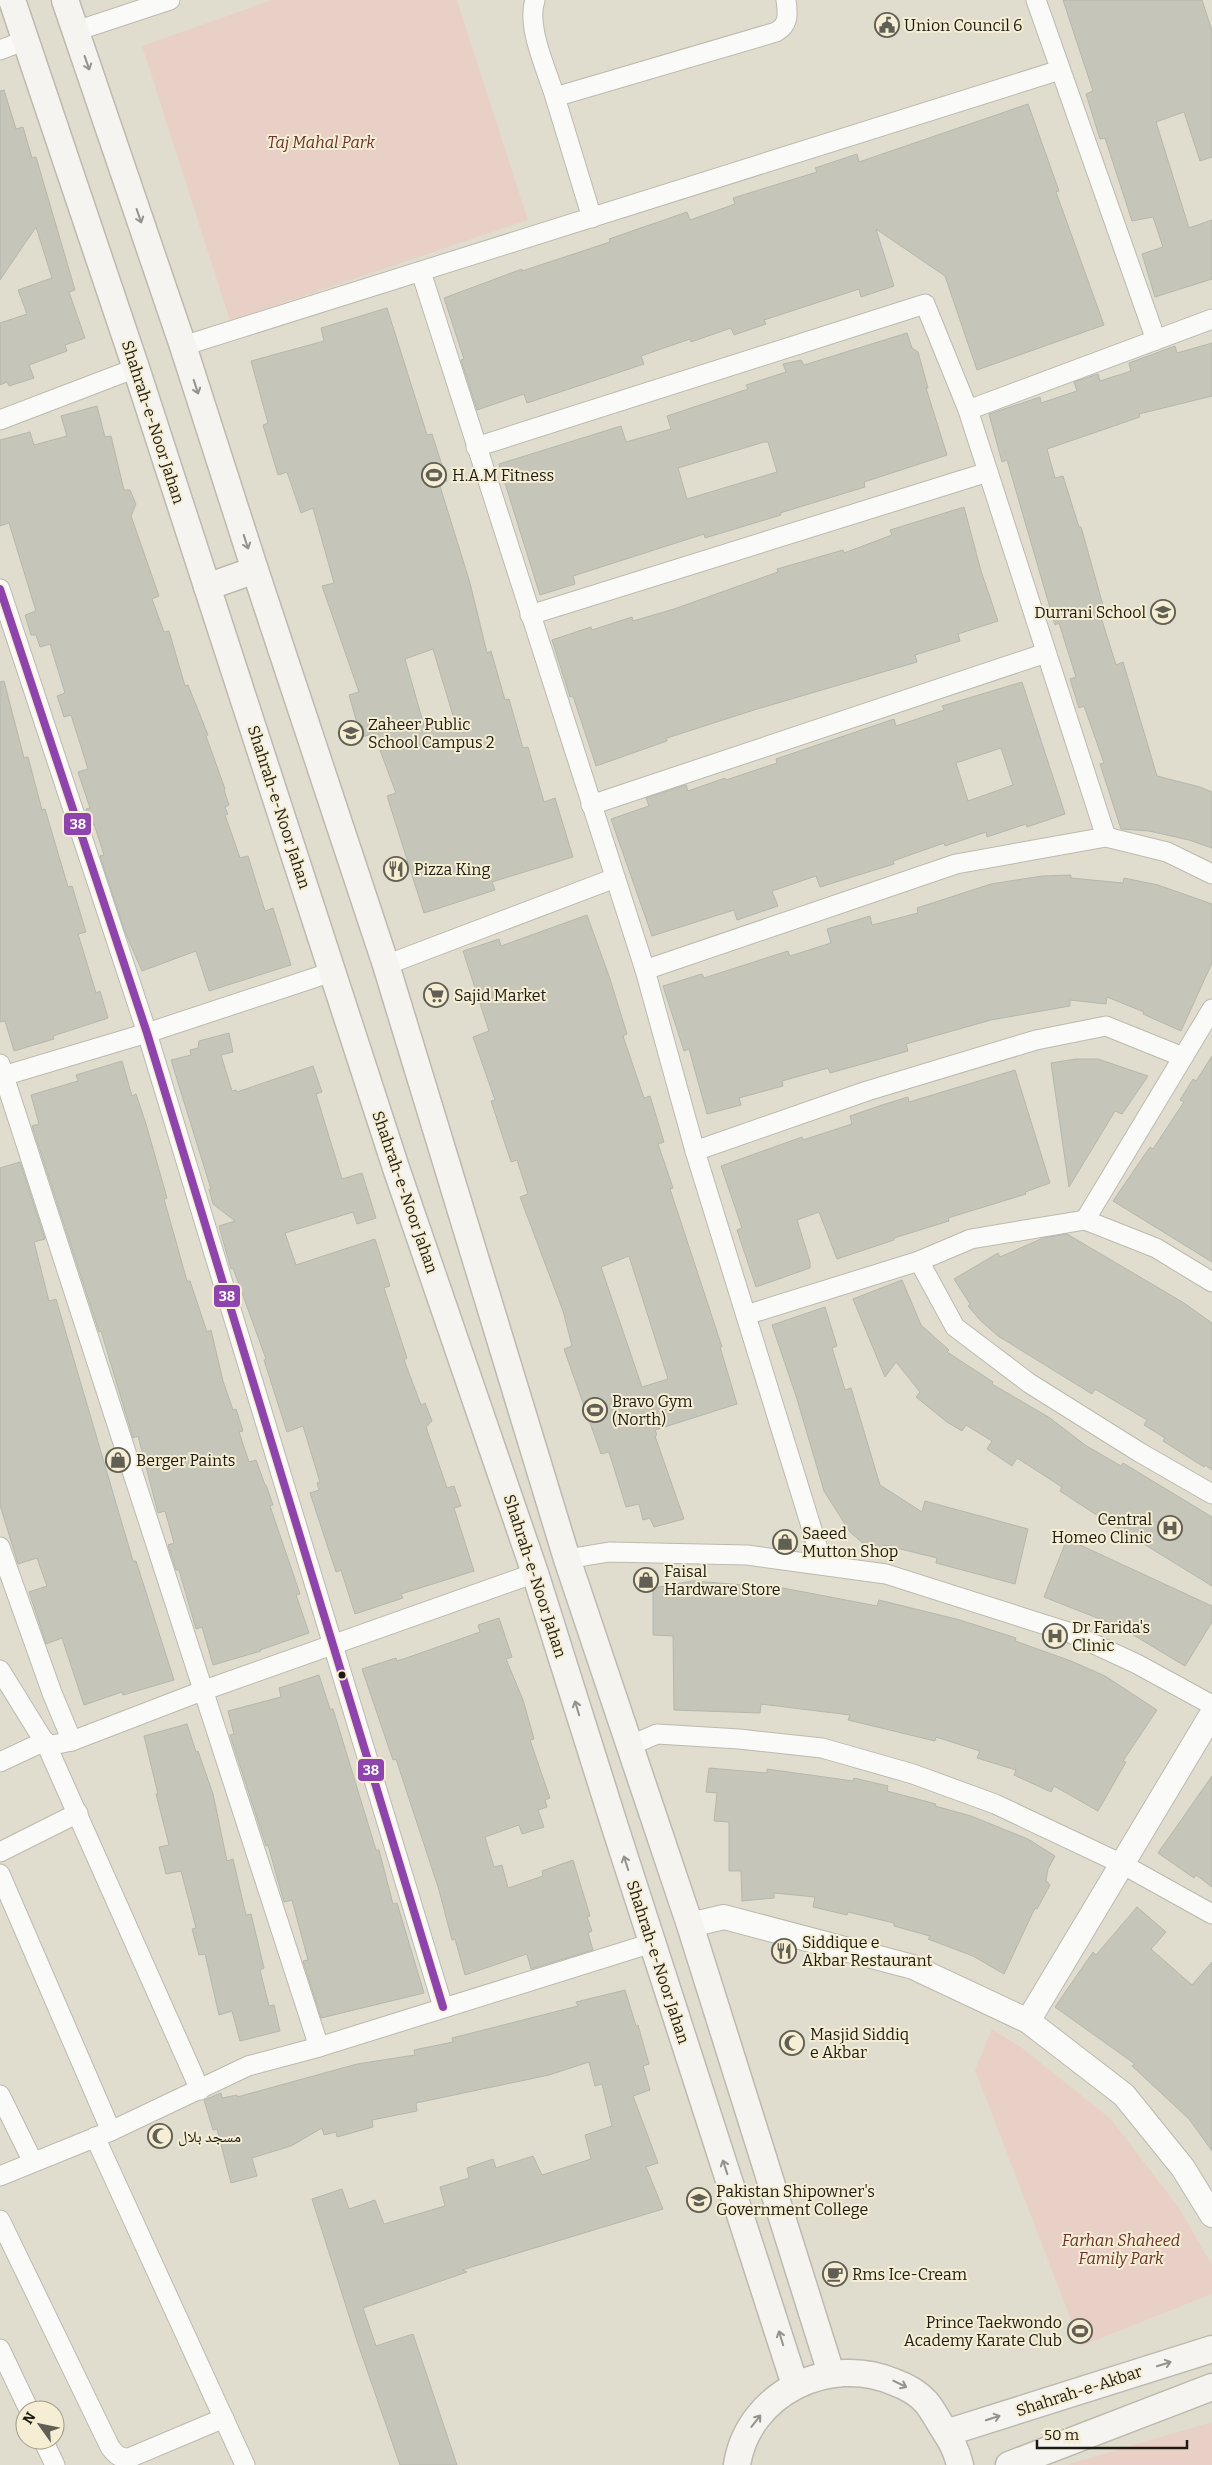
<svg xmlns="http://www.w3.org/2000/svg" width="1212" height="2465" viewBox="0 0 1212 2465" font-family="Bitter,'Noto Naskh Arabic',serif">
<rect width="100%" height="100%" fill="#e0ddcf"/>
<g fill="#e8d0c7">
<path d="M272 0H457L528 220 230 321 142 46Z"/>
<path d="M992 2029 1021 2047 1111 2119 1179 2208 1212 2265V2294L1081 2346 975 2070Z"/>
<path d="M1212 2422V2465H1068L1069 2464Z"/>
</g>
<g fill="#c5c5ba" stroke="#b6b7ac" fill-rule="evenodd">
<path d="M1063 0H1202L1212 31V157L1200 161 1184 112 1156 122 1189 228 1212 220V279L1155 297 1142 254 1163 247 1153 217 1132 221 1105 138 1100 139 1086 94 1093 91Z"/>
<path d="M4 90 16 129 23 127 32 158 36 157 75 290 69 292 85 338 65 345 67 351 29 365 34 378 9 386 7 382 0 385V323L27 314 18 290 52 278 36 227 0 280V91Z"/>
<path d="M1028 104 1059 191 1056 192 1104 325 977 370 945 276 876 229 894 286 861 297 859 289 764 320 766 324 734 335 731 328 691 342 690 339 641 356 644 364 527 403 524 394 477 410 461 360 464 359 444 298 522 269V271L610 242 609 239 687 212 690 220 735 204 733 198 817 172 815 168 857 154 859 162Z"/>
<path d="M387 308 427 435 432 434 447 481 439 483 470 583 487 653 491 651 505 700 509 699 523 748 528 747 544 802 555 798 573 857 492 882 495 890 424 913 387 796 396 793 374 734 361 737 349 695 359 692 322 586 334 583 313 508 301 513 287 472 278 475 263 425 268 423 251 361 324 341 321 328ZM433 649 454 719 425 729 405 659Z"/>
<path d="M907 333 912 348 918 352 928 388H926L947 455 864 482 865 487 780 513 781 515 705 538 704 534 573 576 575 584 540 595 499 464 621 426 626 442 671 429 667 416 748 389 746 385 786 372 783 364 801 360 804 365ZM764 442H768L777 472 687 499 678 468Z"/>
<path d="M1212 343V396L1139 414 1140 417 1047 449 1055 478 1063 476 1079 527H1081L1104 609 1099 611 1116 665 1123 662 1157 776 1200 787 1212 792V848L1189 840 1149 831 1121 829 1100 764 1104 763 1084 706 1079 708 1070 679 1076 677 1059 623 1055 625 1007 460 1002 462 989 414 1040 397 1041 403 1077 391 1074 382 1098 374 1100 381 1131 371 1129 363 1175 346 1177 353Z"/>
<path d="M97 406 105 437 111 436 124 490H130L136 504 131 516 159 596 152 599 164 632 169 631 185 686 188 685 208 735 206 736 225 789 224 790 229 805 225 807 228 814 225 815 240 858 248 856 265 911 273 908 291 965 209 991 196 951 142 971 125 932 100 856 104 855 94 824 91 825 86 809 90 808 78 772 88 769 71 715 64 717 57 696 65 693 50 644 40 647 36 635H31L25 615 36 611 9 523 0 526V440L30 432 34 445 67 436 61 416Z"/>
<path d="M964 507 981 571 998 621 958 634 960 641 915 655 917 662 754 710 667 738V741L596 766 573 696 570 697 552 640 591 627 592 630 632 617 633 621 674 609 778 572 777 569 843 550 844 553 892 535 890 530Z"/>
<path d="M4 681 24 758 28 757 42 810 45 809 68 887 72 886 86 932 78 934 96 993 100 991 108 1018 53 1036 54 1039 14 1051 5 1021 0 1022V682Z"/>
<path d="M1022 682 1065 814 1027 827 1026 824 987 837 986 832 945 846 944 843 893 861 894 864 820 887 816 876 772 891 778 906 737 920 734 910 652 936 611 819 649 806 646 798 686 785 688 791 725 778 726 780 777 763 776 759 814 746 894 719 896 726 944 710 942 706ZM1001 748 1013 785 968 801 956 763Z"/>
<path d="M1071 875V878L1123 883 1124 878 1158 885 1212 904V963L1181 1031 1143 1014 1144 1012 1107 997 1106 1004 1070 1000V1006L991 1020 906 1044 908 1051 830 1073 828 1068 782 1081 783 1086 739 1098 741 1105 707 1114 689 1049 684 1051 663 986 702 974 704 978 788 951 790 956 831 943 827 929 870 916 872 925 918 913 917 908 991 884 1042 876Z"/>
<path d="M587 915 610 979 627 1034 623 1036 644 1098 650 1096 664 1142 658 1144 673 1188 670 1189 722 1347H720L737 1404 655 1430 657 1435 655 1436 684 1519 654 1527 650 1518 643 1520 639 1504 626 1507 609 1452 601 1454 564 1349 572 1346 563 1311 520 1197 528 1194 517 1160 511 1162 491 1101 495 1100 473 1037 489 1031 463 951 499 939 501 946ZM629 1256 668 1379 642 1387 601 1267Z"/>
<path d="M229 1033 233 1052 221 1055 232 1091 236 1090 237 1092 313 1066 322 1092 316 1094 342 1179 362 1173 376 1218 357 1224 353 1212 285 1233 296 1265 375 1239 390 1286 384 1288 407 1358 404 1360 421 1405 425 1403 432 1421 426 1427 447 1488 454 1486 461 1506 454 1508 474 1571 401 1594 403 1598 355 1614 341 1570 336 1572 310 1493 319 1490 317 1483 320 1482 303 1426 287 1432 264 1360 266 1359 233 1268 231 1269 219 1226 235 1221 213 1204 209 1189H211L171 1060 191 1055 190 1050 198 1048 199 1041Z"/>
<path d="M1212 1056V1262L1113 1201 1150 1147 1153 1149 1184 1102 1180 1100 1193 1079 1196 1081Z"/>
<path d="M1076 1059H1098L1148 1076 1122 1114 1115 1111 1069 1187 1051 1063Z"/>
<path d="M122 1061 132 1096 136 1094 146 1124 167 1198 164 1199 187 1281H190L207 1332 211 1330 223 1381 233 1410 236 1409 243 1431 239 1432 249 1462 256 1460 265 1485H266L273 1505 270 1506 300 1594 296 1595 309 1633 260 1650 261 1651 213 1665 202 1627 196 1629 179 1570H176L168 1545 174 1543 165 1511 158 1513 138 1436 133 1438 101 1331 99 1332 32 1126 39 1124 31 1095 78 1081 76 1075Z"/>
<path d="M1015 1070 1050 1183 1025 1192 1026 1194 948 1218 949 1221 894 1238V1240L837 1259 819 1212 797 1220 810 1262V1268L756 1287 737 1230 742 1228 721 1166 802 1137 803 1140 852 1124 850 1116 882 1105 908 1097 909 1102Z"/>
<path d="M20 1162 45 1239 34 1242 49 1301 56 1299 133 1561H136L174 1680 123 1695 122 1692 84 1705 62 1638 46 1644 38 1619 29 1592 47 1586 37 1558 18 1564 0 1505V1168Z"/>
<path d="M1067 1234 1184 1303 1212 1323V1470L1205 1465 1204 1467 1163 1441 1165 1438 1144 1425 1147 1420 1095 1389 1092 1394 998 1336 981 1321 968 1306 970 1304 954 1279 998 1253 1000 1257 1043 1238Z"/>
<path d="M902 1280 921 1325 949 1350 947 1352 993 1382 992 1384 1050 1418 1085 1445 1121 1466 1123 1463 1212 1517V1586L1092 1512 1060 1491 1062 1487 1017 1458 1012 1466 987 1449 992 1441 966 1425 962 1431 947 1422 916 1397 920 1392 896 1362 885 1377 853 1299Z"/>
<path d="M825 1307 837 1346 832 1348 845 1390 851 1388 880 1485 922 1512 925 1501 1028 1529 1015 1584 936 1563 937 1558 884 1545 882 1552 865 1545 850 1532 824 1491 797 1399 772 1325Z"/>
<path d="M1067 1539 1212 1606V1622L1185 1666 1120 1627 1044 1597Z"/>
<path d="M693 1581 783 1588 877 1606 879 1600 960 1620 1016 1638 1015 1641 1071 1661 1105 1676 1157 1710 1123 1761 1126 1762 1098 1811 1054 1786 1051 1792 1014 1775 1016 1770 977 1758 980 1751 936 1737 935 1741 848 1720 850 1715 761 1704 760 1713 674 1710 673 1636 653 1635V1588Z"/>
<path d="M499 1618 512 1657 506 1659 523 1700 534 1739 530 1740 550 1798 545 1800 547 1807 538 1810 544 1827 522 1834 519 1825 485 1837 494 1867 502 1865 508 1888 543 1876 542 1871 573 1860 590 1916 587 1917 592 1931 588 1933 593 1950 531 1969 527 1954 465 1975 455 1939 452 1940 439 1890 396 1759 393 1760 362 1669 396 1658 397 1661 415 1655 480 1632 478 1625Z"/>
<path d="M319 1675 330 1709H333L376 1850H379L393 1904 397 1903 424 1993 321 2018 303 1961 308 1960 292 1900 284 1902 268 1845 266 1846 230 1735 234 1734 228 1711 281 1697 279 1688Z"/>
<path d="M187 1724 196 1752 198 1751 213 1794 227 1861 233 1859 246 1915 251 1914 264 1968 260 1970 269 2006 274 2005 280 2031 240 2041 232 2011 219 2015 205 1954 199 1955 192 1929 196 1928 181 1871 166 1874 159 1847 169 1845 156 1794H158L144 1736Z"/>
<path d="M709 1768 767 1773V1769L853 1781 854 1778 888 1786 887 1791 936 1804 935 1806 971 1816 1028 1839 1055 1856 1048 1869 1046 1880 1050 1885 1037 1909 1035 1908 1004 1974 973 1956 928 1939 930 1936 894 1926V1923L848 1912 847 1915 813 1907 815 1897 774 1893V1898L742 1901 741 1871H729V1822L714 1821 717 1793 706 1792Z"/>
<path d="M1212 1776V1887L1196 1875 1194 1878 1158 1853Z"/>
<path d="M1137 1907 1166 1932 1151 1949 1192 1985 1212 1962V2151L1189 2119 1132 2066 1135 2064 1055 2007 1093 1952 1096 1955Z"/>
<path d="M625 1990 636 2026 638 2025 649 2064 643 2066 650 2090 633 2096 658 2163 646 2167 663 2209 462 2270 467 2272 363 2308 376 2346 413 2334 457 2465H400L358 2344 312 2199 342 2189 349 2209 375 2200 384 2224 445 2206 440 2187 469 2178 467 2168 493 2159 496 2168 533 2156 542 2175 591 2159 585 2135 612 2126 602 2084 595 2086 589 2062 549 2075 416 2103 417 2111 372 2120 373 2127 337 2137 336 2132 324 2135 322 2128 291 2146 252 2158 257 2176 231 2183 217 2129 213 2130 204 2100 221 2093 222 2098 237 2095V2097L357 2064 415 2055 414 2050 453 2042 452 2038 578 2006 576 2002Z"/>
</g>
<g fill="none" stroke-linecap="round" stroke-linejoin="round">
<defs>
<g id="minor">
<path d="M535 0C526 27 547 70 555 97"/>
<path d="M1036 0 1156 340"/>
<path d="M76 31 170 0"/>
<path d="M0 50 26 40"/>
<path d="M592 218 555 97 776 32C789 25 788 14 786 0"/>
<path d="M421 272 645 970 695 1151 823 1565"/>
<path d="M183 346 1060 70"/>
<path d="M968 410 1212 319"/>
<path d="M0 420 136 368"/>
<path d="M476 447 925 304 968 410 1106 837"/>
<path d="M0 589 147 1033 443 2007"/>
<path d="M530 615 988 472"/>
<path d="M591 805 1046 653"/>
<path d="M386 965 615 878"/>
<path d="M645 970 956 864 1106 837 1167 852 1212 874"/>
<path d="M0 1064 319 2047"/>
<path d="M0 1077 147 1033 332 972"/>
<path d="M695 1151 867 1091 1036 1040 1106 1026 1183 1057"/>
<path d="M1085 1220 1212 1009"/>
<path d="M919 1261 955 1327 1029 1383 1139 1452 1212 1494"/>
<path d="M746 1315 919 1261 971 1239 1085 1220 1156 1248 1212 1282"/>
<path d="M0 1547 52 1693 72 1741"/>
<path d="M567 1559 609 1552 747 1555 886 1574 1068 1632 1137 1664 1212 1705"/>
<path d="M0 1670 47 1746 200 2090"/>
<path d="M47 1746 72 1741 202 1691 535 1573"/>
<path d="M629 1746 657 1734 739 1739 822 1748 913 1774 995 1804 1122 1864 1212 1914"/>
<path d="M0 1762 45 1741"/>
<path d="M0 1852 78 1813"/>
<path d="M0 1874 111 2131"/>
<path d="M0 2095 33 2162"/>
<path d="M95 2137 245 2465"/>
<path d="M0 2176 111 2131 248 2066 319 2047 652 1943"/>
<path d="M0 2220 110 2447C116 2455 119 2458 129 2458L224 2418"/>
<path d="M0 2349 29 2410"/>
<path d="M43 2440 55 2465"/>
</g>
<g id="tertiary">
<path d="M690 1925 724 1917 913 1967 1028 2021 1124 2095 1183 2168 1212 2215"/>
<path d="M1028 2021 1212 1714"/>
</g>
<g id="secondary">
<path d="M12 0 136 368 396 1168 535 1573 615 1827 795 2385"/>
<path d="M65 0 183 346 255 570 386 965 567 1559 690 1925 831 2373"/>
<path d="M207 587 255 570"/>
<path d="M946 2433 1212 2349"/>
<path d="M737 2465C748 2393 830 2354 894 2382 905 2386 918 2393 926 2402 932 2409 936 2417 941 2425 950 2439 956 2448 960 2465"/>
<path d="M1009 2465 1212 2387"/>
</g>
</defs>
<use href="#minor" stroke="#bcb9ae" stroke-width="21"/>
<use href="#tertiary" stroke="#bcb9ae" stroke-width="26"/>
<use href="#secondary" stroke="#bcb9ae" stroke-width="29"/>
<use href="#minor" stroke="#fafaf8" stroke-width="19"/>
<use href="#tertiary" stroke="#fafaf8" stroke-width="24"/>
<use href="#secondary" stroke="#f6f4f1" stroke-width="26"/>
<defs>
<path id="bus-1" d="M0 589 147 1033 443 2007"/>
</defs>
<use href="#bus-1" stroke="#f6eed4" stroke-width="11"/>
<use href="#bus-1" stroke="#8e44ad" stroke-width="8"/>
</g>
<defs><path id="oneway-shaft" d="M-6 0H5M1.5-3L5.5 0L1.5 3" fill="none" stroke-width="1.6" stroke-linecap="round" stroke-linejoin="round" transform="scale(1.25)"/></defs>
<g stroke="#94928c">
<use href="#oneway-shaft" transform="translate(87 63) rotate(71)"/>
<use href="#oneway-shaft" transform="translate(139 216) rotate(71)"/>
<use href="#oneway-shaft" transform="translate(196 387) rotate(72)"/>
<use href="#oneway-shaft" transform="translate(246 542) rotate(72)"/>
<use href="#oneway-shaft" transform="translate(577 1708) rotate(-107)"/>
<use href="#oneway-shaft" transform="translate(626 1863) rotate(-108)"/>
<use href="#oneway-shaft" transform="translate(725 2167) rotate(-108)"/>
<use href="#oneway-shaft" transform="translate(781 2338) rotate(-107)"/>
<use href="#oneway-shaft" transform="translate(1164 2364) rotate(-17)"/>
<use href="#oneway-shaft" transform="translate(900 2384) rotate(26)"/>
<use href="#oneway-shaft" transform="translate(993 2418) rotate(-18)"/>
<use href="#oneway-shaft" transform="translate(756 2421) rotate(-52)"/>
</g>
<defs>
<symbol id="civic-ring" viewBox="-11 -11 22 22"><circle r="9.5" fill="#f6eed4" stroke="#615f54" stroke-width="1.5"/><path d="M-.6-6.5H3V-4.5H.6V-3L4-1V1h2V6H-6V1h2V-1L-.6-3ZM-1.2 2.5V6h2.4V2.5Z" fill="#615f54"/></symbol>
<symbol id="stadium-ring" viewBox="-11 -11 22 22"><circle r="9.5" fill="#f6eed4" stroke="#615f54" stroke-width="1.5"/><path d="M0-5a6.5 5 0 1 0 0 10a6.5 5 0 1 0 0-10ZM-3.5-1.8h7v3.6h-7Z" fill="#615f54"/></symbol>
<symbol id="school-ring" viewBox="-11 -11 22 22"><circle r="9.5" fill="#f6eed4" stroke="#615f54" stroke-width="1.5"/><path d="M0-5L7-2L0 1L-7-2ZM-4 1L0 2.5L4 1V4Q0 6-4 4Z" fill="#615f54"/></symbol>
<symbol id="restaurant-ring" viewBox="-11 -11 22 22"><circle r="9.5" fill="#f6eed4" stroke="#615f54" stroke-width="1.5"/><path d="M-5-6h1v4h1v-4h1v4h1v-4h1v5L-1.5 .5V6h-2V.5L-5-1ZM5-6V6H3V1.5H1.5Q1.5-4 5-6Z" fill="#615f54"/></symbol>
<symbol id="supermarket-ring" viewBox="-11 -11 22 22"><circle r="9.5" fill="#f6eed4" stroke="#615f54" stroke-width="1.5"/><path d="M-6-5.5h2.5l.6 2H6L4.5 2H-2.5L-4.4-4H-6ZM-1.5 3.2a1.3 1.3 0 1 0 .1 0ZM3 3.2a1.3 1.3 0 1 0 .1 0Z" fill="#615f54"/></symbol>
<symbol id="shop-ring" viewBox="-11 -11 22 22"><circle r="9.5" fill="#f6eed4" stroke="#615f54" stroke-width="1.5"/><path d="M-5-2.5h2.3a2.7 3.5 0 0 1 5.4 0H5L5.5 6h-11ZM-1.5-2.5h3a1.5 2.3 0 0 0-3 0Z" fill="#615f54"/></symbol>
<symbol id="hospital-ring" viewBox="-11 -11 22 22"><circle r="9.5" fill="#f6eed4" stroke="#615f54" stroke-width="1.5"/><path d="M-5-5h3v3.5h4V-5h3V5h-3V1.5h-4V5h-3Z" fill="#615f54"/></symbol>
<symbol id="mosque-ring" viewBox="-11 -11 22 22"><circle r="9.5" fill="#f6eed4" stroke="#615f54" stroke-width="1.5"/><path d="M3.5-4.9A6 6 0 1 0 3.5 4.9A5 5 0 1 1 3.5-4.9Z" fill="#615f54"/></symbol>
<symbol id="university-ring" viewBox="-11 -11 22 22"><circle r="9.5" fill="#f6eed4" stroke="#615f54" stroke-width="1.5"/><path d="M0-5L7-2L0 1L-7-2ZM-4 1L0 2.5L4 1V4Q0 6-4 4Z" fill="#615f54"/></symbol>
<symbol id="cafe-ring" viewBox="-11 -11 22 22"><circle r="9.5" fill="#f6eed4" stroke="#615f54" stroke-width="1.5"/><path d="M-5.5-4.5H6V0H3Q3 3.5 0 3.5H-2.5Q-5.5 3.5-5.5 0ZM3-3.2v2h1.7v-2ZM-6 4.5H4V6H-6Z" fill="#615f54"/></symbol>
</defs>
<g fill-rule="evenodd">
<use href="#civic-ring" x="873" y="11" width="28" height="28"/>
<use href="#stadium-ring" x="420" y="461" width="28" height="28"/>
<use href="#school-ring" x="1149" y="598" width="28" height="28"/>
<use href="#school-ring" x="337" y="719" width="28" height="28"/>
<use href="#restaurant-ring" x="382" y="855" width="28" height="28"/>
<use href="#supermarket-ring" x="422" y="981" width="28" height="28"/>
<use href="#stadium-ring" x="581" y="1396" width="28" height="28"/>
<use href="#shop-ring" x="104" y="1446" width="28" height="28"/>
<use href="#hospital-ring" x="1156" y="1514" width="28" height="28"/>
<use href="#shop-ring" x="771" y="1528" width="28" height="28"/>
<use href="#shop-ring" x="632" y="1566" width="28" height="28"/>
<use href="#hospital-ring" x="1041" y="1622" width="28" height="28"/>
<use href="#restaurant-ring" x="770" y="1937" width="28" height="28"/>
<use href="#mosque-ring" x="778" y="2029" width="28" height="28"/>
<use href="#mosque-ring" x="146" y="2122" width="28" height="28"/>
<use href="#university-ring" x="685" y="2186" width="28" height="28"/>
<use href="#cafe-ring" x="821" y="2260" width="28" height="28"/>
<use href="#stadium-ring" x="1066" y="2317" width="28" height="28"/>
</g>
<circle fill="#1d1b11" stroke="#f6eed4" stroke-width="2" cx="342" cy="1675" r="4.5"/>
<g text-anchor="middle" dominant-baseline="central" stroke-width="4" stroke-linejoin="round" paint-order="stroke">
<g font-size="16" fill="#1d1b11" stroke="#f6eed4" text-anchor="start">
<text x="904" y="25">Union Council 6</text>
<text x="452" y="475">H.A.M Fitness</text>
<text x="1146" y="612" text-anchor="end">Durrani School</text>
<text x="368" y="724">Zaheer Public<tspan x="368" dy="18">School Campus 2</tspan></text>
<text x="414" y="869">Pizza King</text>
<text x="454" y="995">Sajid Market</text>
<text x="612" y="1401">Bravo Gym<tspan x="612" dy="18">(North)</tspan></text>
<text x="136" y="1460">Berger Paints</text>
<text x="1152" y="1519" text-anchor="end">Central<tspan x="1152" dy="18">Homeo Clinic</tspan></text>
<text x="802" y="1533">Saeed<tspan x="802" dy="18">Mutton Shop</tspan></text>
<text x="664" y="1571">Faisal<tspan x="664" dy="18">Hardware Store</tspan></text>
<text x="1072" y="1627">Dr Farida's<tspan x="1072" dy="18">Clinic</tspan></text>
<text x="802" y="1942">Siddique e<tspan x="802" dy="18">Akbar Restaurant</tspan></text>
<text x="810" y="2034">Masjid Siddiq<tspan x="810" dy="18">e Akbar</tspan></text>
<text x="178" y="2136">مسجد بلال</text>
<text x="716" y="2191">Pakistan Shipowner's<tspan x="716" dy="18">Government College</tspan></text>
<text x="852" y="2274">Rms Ice-Cream</text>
<text x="1062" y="2322" text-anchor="end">Prince Taekwondo<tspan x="1062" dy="18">Academy Karate Club</tspan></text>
</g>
<g font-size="16" font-style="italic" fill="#69322d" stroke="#f6eed4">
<text x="321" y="142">Taj Mahal Park</text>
<text x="1121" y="2240">Farhan Shaheed<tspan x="1121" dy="18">Family Park</tspan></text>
</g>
<g font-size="16" fill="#1d1b11" stroke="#f6eed4">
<text transform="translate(153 422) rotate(72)">Shahrah-e-Noor Jahan</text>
<text transform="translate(279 807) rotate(72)">Shahrah-e-Noor Jahan</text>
<text transform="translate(405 1192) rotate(71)">Shahrah-e-Noor Jahan</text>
<text transform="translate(535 1576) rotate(72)">Shahrah-e-Noor Jahan</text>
<text transform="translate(658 1962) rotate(72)">Shahrah-e-Noor Jahan</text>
<text transform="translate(1079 2391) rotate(-18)">Shahrah-e-Akbar</text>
</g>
</g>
<g stroke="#f6eed4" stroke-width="2">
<rect x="63" y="812" width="29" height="24" rx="5" fill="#8e44ad"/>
<rect x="213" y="1284" width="28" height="24" rx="5" fill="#8e44ad"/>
<rect x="357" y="1758" width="28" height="24" rx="5" fill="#8e44ad"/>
</g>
<g font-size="14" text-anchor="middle" font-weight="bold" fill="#fff">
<text x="78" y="829">38</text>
<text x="227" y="1301">38</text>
<text x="371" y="1775">38</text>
</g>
<g transform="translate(40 2425) rotate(303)"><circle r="24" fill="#f6eed4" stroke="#9f9a86"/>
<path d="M0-4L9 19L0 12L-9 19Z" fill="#615f54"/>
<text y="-8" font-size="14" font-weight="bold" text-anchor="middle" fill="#1d1b11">N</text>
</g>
<path d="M1037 2440v8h150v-8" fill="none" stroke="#1d1b11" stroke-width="2.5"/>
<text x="1044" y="2440" font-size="15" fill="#1d1b11" stroke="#f6eed4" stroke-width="4" paint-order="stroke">50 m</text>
</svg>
